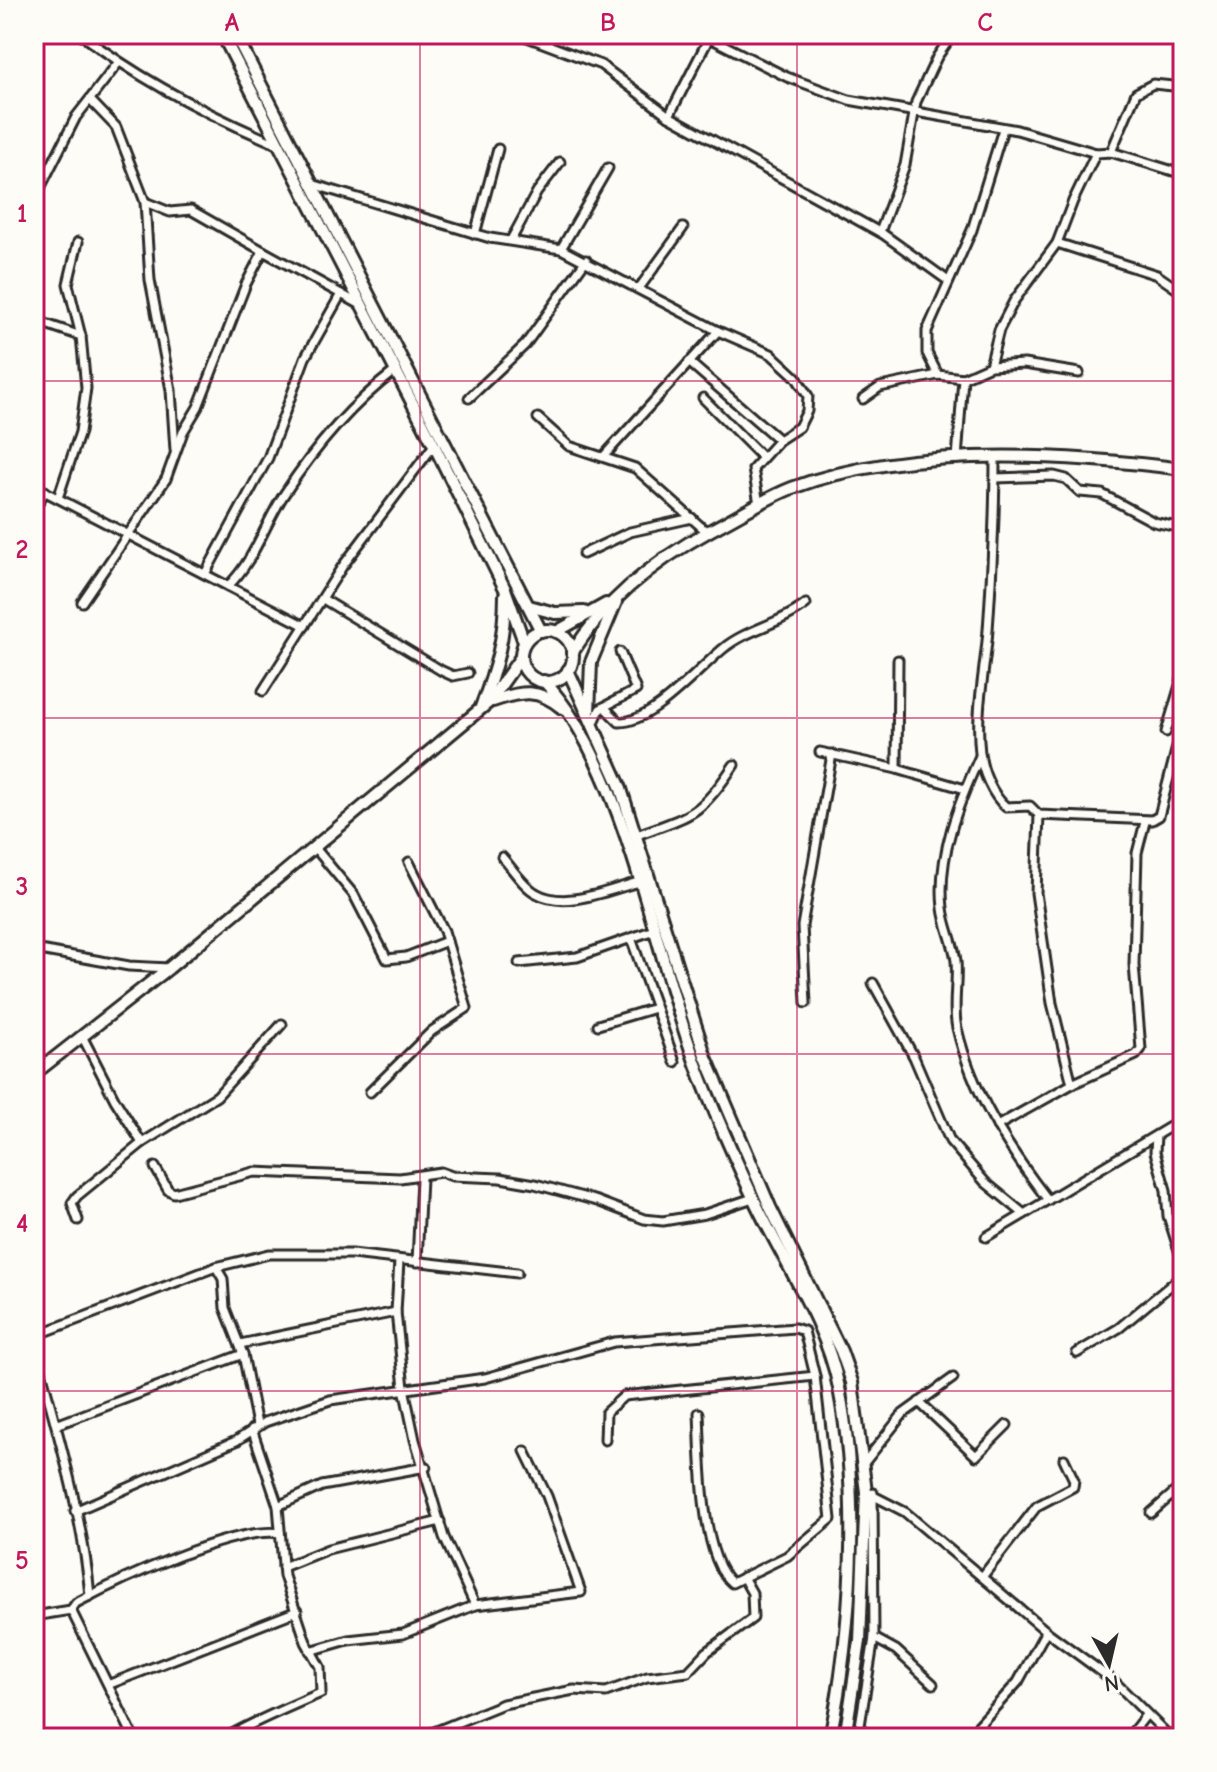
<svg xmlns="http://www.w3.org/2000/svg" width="1217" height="1772" viewBox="0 0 1217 1772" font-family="'Comic Neue',sans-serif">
<rect width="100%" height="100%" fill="#fdfcf7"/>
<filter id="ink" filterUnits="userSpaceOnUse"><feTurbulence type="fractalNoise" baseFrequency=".0125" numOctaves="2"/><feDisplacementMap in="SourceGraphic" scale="16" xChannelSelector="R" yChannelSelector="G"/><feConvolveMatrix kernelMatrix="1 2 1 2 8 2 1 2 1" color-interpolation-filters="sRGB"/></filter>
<g filter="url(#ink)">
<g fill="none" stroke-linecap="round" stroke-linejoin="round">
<defs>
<g id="street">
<path d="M81 34C140 80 210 116 279 145"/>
<path d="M519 34 601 65 669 116 883 234 947 280"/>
<path d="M702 34 787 77 849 100 1017 130 1096 153 1111 152 1183 174"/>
<path d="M92 102 116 127 145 202 150 280 171 390 175 450"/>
<path d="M669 116 710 36"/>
<path d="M1111 152 1136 93 1153 84 1183 87"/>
<path d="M312 184 490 238 561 249 718 331 771 354 796 377 808 396 807 411 799 427 779 440 753 469 759 504"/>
<path d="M34 200 76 117 118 63"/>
<path d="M145 202 170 212 191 210 263 251"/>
<path d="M880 232 905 165 916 102 937 57 953 34"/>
<path d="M475 234 498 149"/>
<path d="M511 240 537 192 560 162"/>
<path d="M1057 243 1157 275 1183 293"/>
<path d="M561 249 608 168"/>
<path d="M640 287 683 228"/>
<path d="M34 320 81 336"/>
<path d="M689 362 779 440"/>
<path d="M990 366 999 330 1014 301 1057 243 1073 201 1096 153"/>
<path d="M938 375 927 353V331L972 230 1003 129"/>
<path d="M469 398 525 345 586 260"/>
<path d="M703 398 761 456"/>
<path d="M863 399 880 387 938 375 963 378 990 366 1024 364 1079 373"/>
<path d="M538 418 569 446 635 468 707 532"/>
<path d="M604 456 718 331"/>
<path d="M995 457C995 514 992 573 988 630 985 671 975 711 980 753 982 771 992 795 1006 807L1030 806 1039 815 1152 820 1159 816 1183 724"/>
<path d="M957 459 963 378"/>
<path d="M995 478 1054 476 1066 479 1080 492 1102 494 1154 522 1182 528"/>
<path d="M34 486 305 626"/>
<path d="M58 498 80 432 86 388 81 336 68 284 78 242"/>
<path d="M1183 509V540"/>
<path d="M34 510 45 491"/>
<path d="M583 554 630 532 692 518"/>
<path d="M205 574 268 458 305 358 341 294"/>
<path d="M228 586C254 561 264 526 283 496 313 450 352 404 395 371"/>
<path d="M323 599 442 671 453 676 468 673"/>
<path d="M82 602 166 479 183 432 198 407 246 284 263 251 361 305"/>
<path d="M263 691 342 567 434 445"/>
<path d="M604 707 619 722C653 723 699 668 724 648 747 629 781 624 806 604"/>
<path d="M593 725 600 709 636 690 620 652"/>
<path d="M1166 732 1183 675"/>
<path d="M820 752 897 769 965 789"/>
<path d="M980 756C959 802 937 856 943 908 945 926 954 943 956 961 958 983 952 1008 957 1028 972 1093 1008 1148 1048 1200"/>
<path d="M897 769 898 660"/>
<path d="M1039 815 1036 893 1052 1003 1072 1084"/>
<path d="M637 835C692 815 701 815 734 765"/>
<path d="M315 848 354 895 387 959 406 957 447 941"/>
<path d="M502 857C512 868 523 886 536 893 565 910 608 890 639 882"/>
<path d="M631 938 675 1062"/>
<path d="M34 949 129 966 169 968"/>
<path d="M519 963 577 957 654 930"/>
<path d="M873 983 914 1057 950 1141 985 1182 1024 1214"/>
<path d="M806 1003 802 926 832 754"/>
<path d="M598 1025 655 1008"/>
<path d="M82 1036 115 1100 142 1143"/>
<path d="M370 1092 432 1031 467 1008 444 931 409 862"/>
<path d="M997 1126 1072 1084 1136 1055 1141 1049 1134 965 1137 853 1145 822"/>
<path d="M1156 1136 1155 1152 1166 1190 1168 1216 1183 1263"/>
<path d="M155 1167 168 1190 174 1193 254 1172 400 1178 441 1172 452 1176 500 1178 535 1184 597 1201 644 1219 663 1221 705 1214 753 1198"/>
<path d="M78 1220 72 1203 77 1196 142 1143 217 1096 282 1024"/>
<path d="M986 1237 1183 1119"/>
<path d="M399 1261 396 1312 404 1388 415 1440 444 1537 475 1605"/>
<path d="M417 1262 421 1178"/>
<path d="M216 1267 223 1279 225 1308 243 1354 257 1425"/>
<path d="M34 1336 216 1267 269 1254H352L517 1273"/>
<path d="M240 1344 396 1312"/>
<path d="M34 1345C55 1424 83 1514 90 1596"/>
<path d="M1077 1353 1119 1328 1177 1280 1183 1271"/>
<path d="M919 1402 976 1456 1007 1425"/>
<path d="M699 1413C701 1453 700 1557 732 1583L787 1556 831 1519 815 1376"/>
<path d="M56 1425 243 1354"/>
<path d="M864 1463 903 1414 953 1378"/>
<path d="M866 1492 905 1512 1046 1631 1114 1681 1171 1738"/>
<path d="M278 1506 322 1486 426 1467"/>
<path d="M75 1511 236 1441 265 1422 330 1400 485 1378 614 1342 795 1328 804 1331 815 1376 624 1396 606 1412 605 1440"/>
<path d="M1151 1513 1183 1485"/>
<path d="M283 1567 328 1549 440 1521"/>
<path d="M982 1577 1037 1506 1073 1487 1074 1480 1064 1459"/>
<path d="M71 1610 134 1738"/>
<path d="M34 1616 71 1610 76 1603C119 1580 234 1526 280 1533"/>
<path d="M874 1638 896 1650 933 1684"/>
<path d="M310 1651 348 1640 403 1634 475 1605 581 1592 547 1496 525 1451"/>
<path d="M110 1684 297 1611"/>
<path d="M225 1738C255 1721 288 1707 321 1693L320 1667 306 1642 284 1576 278 1506 252 1429"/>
<path d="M419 1738 503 1704 574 1690 606 1692 647 1677 688 1672 707 1652 753 1618 752 1593 743 1577"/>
<path d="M803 1738 831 1732"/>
<path d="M858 1738 874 1638 873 1493"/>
<path d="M967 1738 1018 1682 1046 1631"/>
<path d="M1128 1738 1146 1715"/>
</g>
<g id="secondary">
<path d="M222 34 434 445 505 589 524 642"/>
<path d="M235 34 541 631"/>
<path d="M529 606 555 613 584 612"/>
<circle cx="547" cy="656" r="26"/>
<path d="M556 632 606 604"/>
<path d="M572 653C606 599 656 560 711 530 738 516 764 499 792 488 906 445 1064 454 1183 469"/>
<path d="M568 670 620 786 705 1055 770 1207 841 1351 852 1382 866 1492 860 1641 845 1738"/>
<path d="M544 681C622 763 653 943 691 1050 708 1100 730 1148 752 1195 780 1257 826 1320 839 1388 860 1496 852 1631 830 1738"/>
<path d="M493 701C521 691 538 688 562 708"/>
<path d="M481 707C496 669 505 637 505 595"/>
<path d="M589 713 591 662 616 602"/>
<path d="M34 1074 169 968 489 702 521 657"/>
</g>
</defs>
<use href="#street" stroke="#2b2b2b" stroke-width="13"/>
<use href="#secondary" stroke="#2b2b2b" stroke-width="16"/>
<use href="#street" stroke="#fdfcf7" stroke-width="7"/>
<use href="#secondary" stroke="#fdfcf7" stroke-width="10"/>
</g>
</g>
<path fill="none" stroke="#c2185b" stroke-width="2" stroke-opacity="0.55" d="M420 34V1738M797 34V1738M34 381H1183M34 718H1183M34 1054H1183M34 1391H1183"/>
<rect width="1217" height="1772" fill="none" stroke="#fdfcf7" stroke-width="88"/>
<g transform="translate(1109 1664) rotate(172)" stroke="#fdfcf7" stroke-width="6" paint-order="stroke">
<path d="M0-6L14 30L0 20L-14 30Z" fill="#2b2b2b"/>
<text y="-12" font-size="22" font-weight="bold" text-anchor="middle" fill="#2b2b2b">N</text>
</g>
<rect x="44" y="44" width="1129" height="1684" fill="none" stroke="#c2185b" stroke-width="3"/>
<g font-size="26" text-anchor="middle" font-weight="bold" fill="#c2185b">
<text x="232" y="31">A</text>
<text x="608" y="31">B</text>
<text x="985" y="31">C</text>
<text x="22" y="222">1</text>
<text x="22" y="558">2</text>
<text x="22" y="895">3</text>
<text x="22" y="1232">4</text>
<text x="22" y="1569">5</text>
</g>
</svg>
